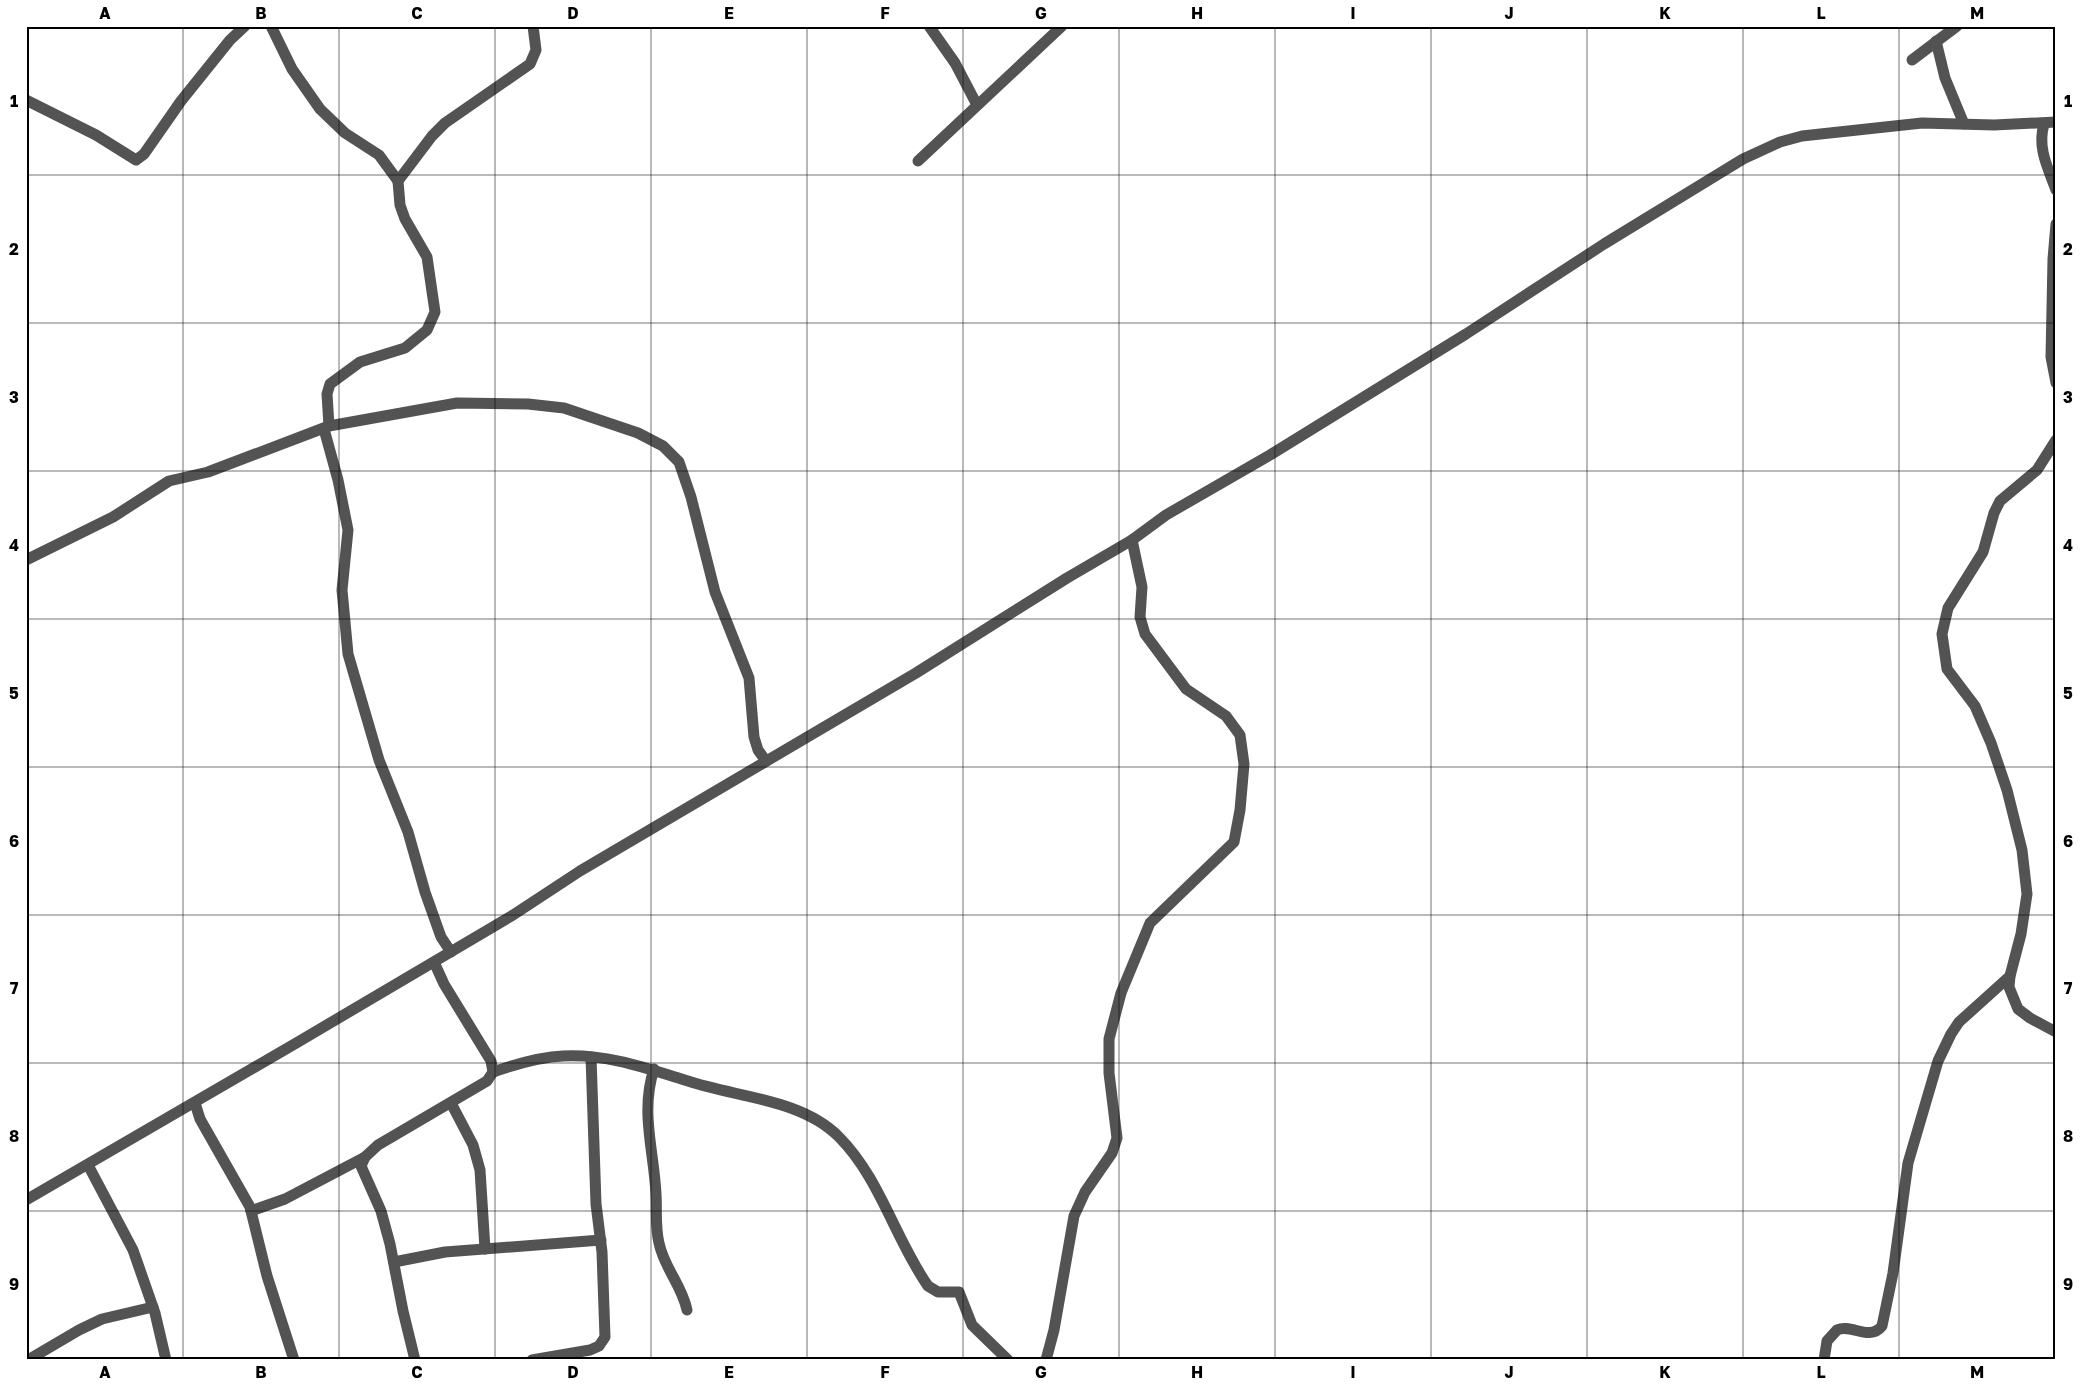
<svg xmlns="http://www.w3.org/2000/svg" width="2082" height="1386" viewBox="0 0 2082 1386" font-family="'Golos Text',sans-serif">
<rect width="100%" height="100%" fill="#fff"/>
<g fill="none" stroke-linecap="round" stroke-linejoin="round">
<g stroke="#535353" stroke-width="11">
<path d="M271 26 292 69 320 109 345 133 379 155 398 181"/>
<path d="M929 26 955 63 977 105"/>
<path d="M1936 41 1945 78 1964 124"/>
<path d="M1912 60 1957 26"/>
<path d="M26 100 96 135 136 160 144 154 181 101 230 40 245 26"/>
<path d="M2044 124C2037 148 2048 168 2056 190"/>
<path d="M918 161 1062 26"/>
<path d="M2056 224 2053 259 2051 357 2056 383"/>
<path d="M329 426 327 394 330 384 360 362 405 348 427 330 435 312 427 257 405 219 400 205 398 181 432 136 445 123 530 64 536 50 533 26"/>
<path d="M324 429 338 480 348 530 342 590 348 654 379 760 408 832 425 892 441 937 451 952"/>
<path d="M2056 440 2037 470 2000 501 1994 513 1983 552 1948 608 1942 634 1947 669 1975 706 1991 743 2007 790 2022 850 2027 894 2021 934 2010 976 2009 987 2018 1009 2030 1018 2056 1032"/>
<path d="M26 560 113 517 169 481 208 472 329 426 457 403 528 404 564 408 638 433 663 446 679 462 691 497 715 592 749 678 754 737 758 750 766 761"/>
<path d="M654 1069C640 1112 654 1151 656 1194 657 1210 655 1227 659 1243 664 1268 682 1285 687 1310"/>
<path d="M493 1072C516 1064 539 1057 563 1056 608 1054 646 1068 688 1081 735 1097 802 1099 839 1137 880 1178 895 1239 928 1286L938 1292H959L972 1325 1008 1360"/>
<path d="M195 1103 200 1119 250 1207 267 1276 294 1360"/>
<path d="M451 1103 473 1145 480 1170 485 1249"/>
<path d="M88 1165 133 1250 155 1313 166 1360"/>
<path d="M26 1200 298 1042 513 915 580 871 916 673 1067 578 1132 540 1166 515 1270 455 1466 334 1604 244 1743 159 1780 142 1802 136 1922 123 1994 125 2056 122"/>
<path d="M251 1211 285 1199 365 1157"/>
<path d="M394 1262 445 1252 601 1240"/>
<path d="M28 1360 79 1330 102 1319 153 1307"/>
<path d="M415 1360 403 1311 390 1244 381 1211 361 1166 365 1157 378 1145 487 1081 493 1072 491 1061 444 984 434 962"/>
<path d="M532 1360 590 1350 599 1346 605 1337 602 1252 596 1204 591 1057"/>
<path d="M1046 1360 1054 1330 1074 1216 1085 1192 1112 1153 1117 1138 1109 1073V1039L1121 993 1150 923 1234 842 1240 810 1244 764 1240 735 1226 716 1186 689 1145 634 1140 617 1142 587 1132 540"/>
<path d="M1824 1360 1827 1341 1837 1330C1851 1323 1869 1342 1882 1326L1893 1273 1908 1163 1938 1061 1951 1034 1959 1022 2010 976"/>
</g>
</g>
<path fill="none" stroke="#000" stroke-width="1" stroke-opacity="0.55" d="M183 26V1360M339 26V1360M495 26V1360M651 26V1360M807 26V1360M963 26V1360M1119 26V1360M1275 26V1360M1431 26V1360M1587 26V1360M1743 26V1360M1899 26V1360M26 175H2056M26 323H2056M26 471H2056M26 619H2056M26 767H2056M26 915H2056M26 1063H2056M26 1211H2056"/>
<rect width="2082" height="1386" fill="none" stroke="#ffffff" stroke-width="55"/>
<rect x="28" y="28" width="2026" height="1330" fill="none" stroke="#000" stroke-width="2"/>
<g font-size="16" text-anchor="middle" font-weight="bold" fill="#000">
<text x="105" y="19">A</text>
<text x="261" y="19">B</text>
<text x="417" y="19">C</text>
<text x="573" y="19">D</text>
<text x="729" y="19">E</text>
<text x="885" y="19">F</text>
<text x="1041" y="19">G</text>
<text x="1197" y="19">H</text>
<text x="1353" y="19">I</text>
<text x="1509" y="19">J</text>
<text x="1665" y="19">K</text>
<text x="1821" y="19">L</text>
<text x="1977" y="19">M</text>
<text x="14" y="107">1</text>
<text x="2068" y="107">1</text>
<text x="14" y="255">2</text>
<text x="2068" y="255">2</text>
<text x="14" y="403">3</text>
<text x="2068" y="403">3</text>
<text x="14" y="551">4</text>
<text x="2068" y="551">4</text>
<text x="14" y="699">5</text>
<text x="2068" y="699">5</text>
<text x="14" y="847">6</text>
<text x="2068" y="847">6</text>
<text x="14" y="994">7</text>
<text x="2068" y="994">7</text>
<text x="14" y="1142">8</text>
<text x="2068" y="1142">8</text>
<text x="14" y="1290">9</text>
<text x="2068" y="1290">9</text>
<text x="105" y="1378">A</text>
<text x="261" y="1378">B</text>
<text x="417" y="1378">C</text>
<text x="573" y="1378">D</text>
<text x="729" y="1378">E</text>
<text x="885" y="1378">F</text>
<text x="1041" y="1378">G</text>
<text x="1197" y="1378">H</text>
<text x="1353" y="1378">I</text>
<text x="1509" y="1378">J</text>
<text x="1665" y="1378">K</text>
<text x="1821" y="1378">L</text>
<text x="1977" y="1378">M</text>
</g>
</svg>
